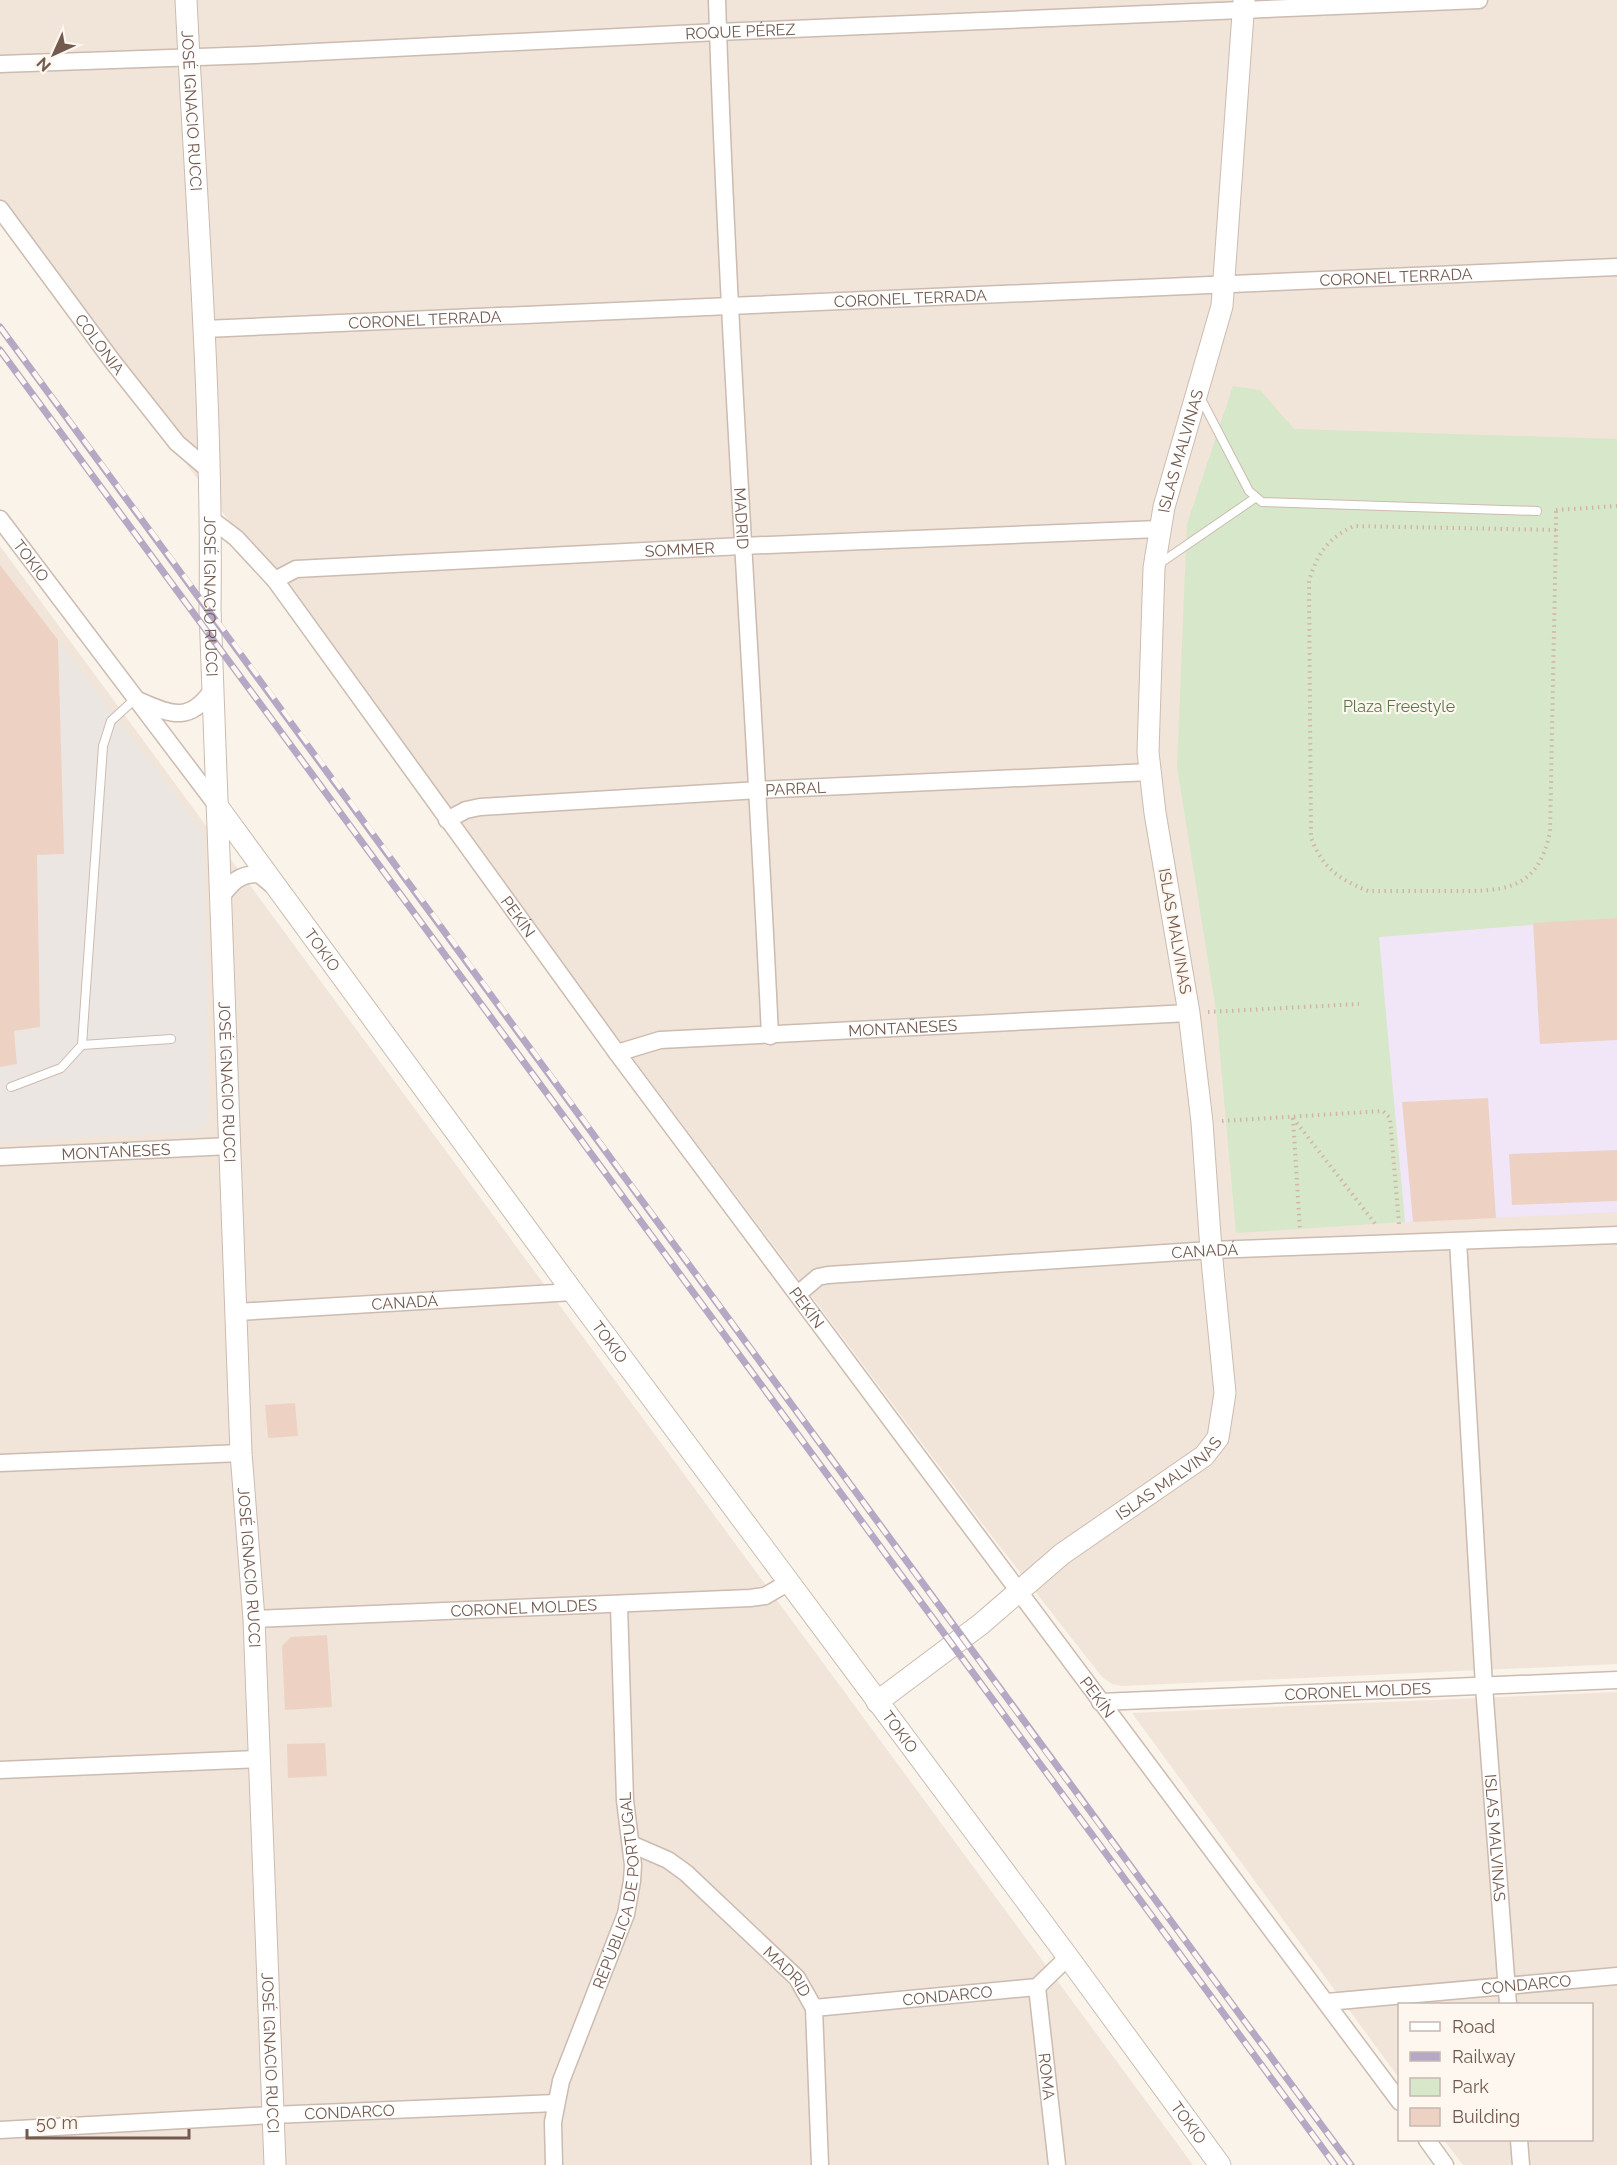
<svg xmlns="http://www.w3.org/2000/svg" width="1617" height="2165" viewBox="0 0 1617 2165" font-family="Raleway,sans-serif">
<rect width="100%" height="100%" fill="#faf3e9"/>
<g fill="#f1e4d9">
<path d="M0 0H1617V1664L1122 1686 1112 1684 1102 1677 994 1539 0 216Z"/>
<path d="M0 546 1193 2165H0Z"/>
<path d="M1617 1692V2165H1463L1444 2140H1592V2004H1400L1399 2078 1132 1713Z"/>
</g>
<path fill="#ece6e2" d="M0 565 204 832 209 1122 200 1131 0 1142Z"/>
<path fill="#f0e6f7" d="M1617 918V1212L1405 1222 1378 937Z"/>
<path fill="#d7e7c9" d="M1233 386 1260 390 1294 429 1617 439V918L1379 937 1405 1222 1236 1233 1216 1010 1177 767 1187 524Z"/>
<g fill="#edd2c4">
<path d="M0 565 58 640 64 854 37 855 40 1027 14 1031 17 1064 0 1067Z"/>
<path d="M1617 918V1040L1540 1044 1533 923Z"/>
<path d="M1488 1098 1496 1218 1413 1222 1402 1102Z"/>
<path d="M1617 1150V1201L1512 1205 1509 1154Z"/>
<path d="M295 1403 298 1436 268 1438 265 1405Z"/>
<path d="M327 1635 332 1707 285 1710 282 1646 291 1637Z"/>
<path d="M325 1743 327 1776 288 1778 287 1744Z"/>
</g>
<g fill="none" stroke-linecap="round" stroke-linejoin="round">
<defs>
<g id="service">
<path d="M1200 397 1249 491 1262 502 1537 511"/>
<path d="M1159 564 1255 498"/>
<path d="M82 1045 171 1039"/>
<path d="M11 1087 61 1068 82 1045 103 746 111 721 136 698"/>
</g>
<g id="minor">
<path id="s1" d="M717 0C728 346 754 691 770 1036"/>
<path id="s2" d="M0 64 255 55 718 32 1479 0"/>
<path id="s3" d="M0 209 113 362 177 443 210 471"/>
<path id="s4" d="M205 329 1617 267"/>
<path id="s5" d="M0 519 218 807"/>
<path id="s6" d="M211 519 236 538 275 580 617 1053 1400 2102"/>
<path id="s7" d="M275 580 296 569 742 546 1159 529"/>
<path d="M140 701C173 716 191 722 213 689"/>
<path id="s8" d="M447 820 466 810 480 807 759 790 1150 772"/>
<path d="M221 897C232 882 239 874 259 874L272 885"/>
<path id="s9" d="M617 1053 660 1040 1189 1013"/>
<path id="s10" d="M0 1157 230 1146"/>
<path id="s11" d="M1458 1241 1484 1686 1508 2004"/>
<path id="s12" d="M798 1294 818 1277 828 1275 1211 1250 1617 1235"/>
<path id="s13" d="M237 1312 573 1292"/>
<path d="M0 1463 241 1453"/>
<path id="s14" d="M254 1619 750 1598 765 1596 789 1582"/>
<path id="s15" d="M1100 1702 1617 1680"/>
<path d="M0 1770 259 1759"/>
<path id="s16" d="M631 1844 668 1860 686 1873 797 1978 814 2008 820 2165"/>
<path id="s17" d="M1037 1987 1057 2165"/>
<path id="s18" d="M1327 2002 1617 1976"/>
<path id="s19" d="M814 2008 1037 1987 1068 1957"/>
<path id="s20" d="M0 2130 272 2115 556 2103"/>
<path d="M1427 2140 1445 2165"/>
<path d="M1519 2140 1521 2165"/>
<path id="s21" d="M554 2165 553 2122 561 2081 626 1914 632 1881 633 1865 625 1800 619 1605"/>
</g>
<g id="tertiary">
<path id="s22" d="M186 0C196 203 213 406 210 610L241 1453 254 1619 275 2165"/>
<path id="s23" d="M218 807 573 1292 1068 1957 1220 2165"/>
<path id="s24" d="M877 1702 981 1624 1062 1554 1204 1456 1218 1438 1225 1393 1211 1250 1202 1122 1189 1013 1155 813 1148 752 1154 568 1164 507 1222 306 1244 0"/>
</g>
</defs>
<use href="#service" stroke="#ccbbb0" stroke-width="10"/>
<use href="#minor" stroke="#ccbbb0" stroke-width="19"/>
<use href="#tertiary" stroke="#ccbbb0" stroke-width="23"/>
<g stroke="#d2b5a7" stroke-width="4" stroke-dasharray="1.5 4.5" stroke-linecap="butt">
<path d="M1556 510 1617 506"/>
<path d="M1556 530 1354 526C1328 538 1318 553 1309 580L1311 838C1323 868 1337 878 1368 891 1394 891 1421 891 1447 891 1500 891 1537 894 1550 832L1556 530V510"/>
<path d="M1208 1012 1359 1004"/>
<path d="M1293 1118 1377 1226"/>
<path d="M1293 1118 1300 1231"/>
<path d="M1222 1121 1383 1111 1390 1118 1399 1224"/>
</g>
<use href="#service" stroke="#fff" stroke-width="8"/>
<use href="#minor" stroke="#fff" stroke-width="16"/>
<use href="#tertiary" stroke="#fff" stroke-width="21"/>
<defs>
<g id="rail">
<path d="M0 327C453 937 898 1554 1351 2165"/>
<path d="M0 350 1335 2165"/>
</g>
</defs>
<use href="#rail" stroke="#b5a8c4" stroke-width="7"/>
<use href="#rail" stroke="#fdf7f0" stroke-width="4.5" stroke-dasharray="14" stroke-linecap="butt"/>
</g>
<g text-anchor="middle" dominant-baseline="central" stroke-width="4.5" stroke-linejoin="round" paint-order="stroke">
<g font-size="16" fill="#735a4f" stroke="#fdf7f0">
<text stroke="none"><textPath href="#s2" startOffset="741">ROQUE PÉREZ</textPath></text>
<text stroke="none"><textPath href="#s22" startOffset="111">JOSÉ IGNACIO RUCCI</textPath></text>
<text stroke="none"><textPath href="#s4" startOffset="1192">CORONEL TERRADA</textPath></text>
<text stroke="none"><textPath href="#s4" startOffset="706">CORONEL TERRADA</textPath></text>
<text stroke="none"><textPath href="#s4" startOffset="220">CORONEL TERRADA</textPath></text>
<text stroke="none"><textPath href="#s3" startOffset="168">COLONIA</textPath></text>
<text stroke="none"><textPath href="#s24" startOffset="1428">ISLAS MALVINAS</textPath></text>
<text stroke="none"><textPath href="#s1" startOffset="519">MADRID</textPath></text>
<text stroke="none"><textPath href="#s7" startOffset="408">SOMMER</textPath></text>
<text stroke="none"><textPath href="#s5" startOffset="52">TOKIO</textPath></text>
<text stroke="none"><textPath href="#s22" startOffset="597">JOSÉ IGNACIO RUCCI</textPath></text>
<text stroke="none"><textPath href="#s8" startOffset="352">PARRAL</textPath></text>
<text stroke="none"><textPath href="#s6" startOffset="504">PEKÍN</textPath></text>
<text transform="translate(1175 931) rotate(80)">ISLAS MALVINAS</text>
<text stroke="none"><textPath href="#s23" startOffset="177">TOKIO</textPath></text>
<text stroke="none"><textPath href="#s9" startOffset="288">MONTAÑESES</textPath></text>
<text stroke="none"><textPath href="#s22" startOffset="1083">JOSÉ IGNACIO RUCCI</textPath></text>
<text stroke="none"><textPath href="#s10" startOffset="116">MONTAÑESES</textPath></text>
<text stroke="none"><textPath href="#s12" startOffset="414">CANADÁ</textPath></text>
<text stroke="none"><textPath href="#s13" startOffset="168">CANADÁ</textPath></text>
<text stroke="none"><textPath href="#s6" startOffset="990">PEKÍN</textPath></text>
<text stroke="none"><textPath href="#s23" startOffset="663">TOKIO</textPath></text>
<text stroke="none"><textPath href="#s24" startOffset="368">ISLAS MALVINAS</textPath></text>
<text stroke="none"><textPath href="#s22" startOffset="1569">JOSÉ IGNACIO RUCCI</textPath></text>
<text stroke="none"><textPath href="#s14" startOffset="270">CORONEL MOLDES</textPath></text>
<text stroke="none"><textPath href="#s15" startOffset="258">CORONEL MOLDES</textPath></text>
<text stroke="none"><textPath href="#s6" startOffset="1476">PEKÍN</textPath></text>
<text stroke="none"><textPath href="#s23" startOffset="1149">TOKIO</textPath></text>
<text stroke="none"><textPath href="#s11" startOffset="598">ISLAS MALVINAS</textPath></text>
<text stroke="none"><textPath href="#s21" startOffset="286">REPÚBLICA DE PORTUGAL</textPath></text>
<text stroke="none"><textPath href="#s16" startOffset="204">MADRID</textPath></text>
<text stroke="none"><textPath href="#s18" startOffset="200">CONDARCO</textPath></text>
<text stroke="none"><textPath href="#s19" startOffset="134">CONDARCO</textPath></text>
<text stroke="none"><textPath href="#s22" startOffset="2055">JOSÉ IGNACIO RUCCI</textPath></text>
<text stroke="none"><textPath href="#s17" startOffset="90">ROMA</textPath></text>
<text stroke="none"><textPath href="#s20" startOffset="350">CONDARCO</textPath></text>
<text stroke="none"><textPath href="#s23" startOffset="1635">TOKIO</textPath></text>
</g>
<g font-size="16" fill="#597748" stroke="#fdf7f0">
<text x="1399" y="706">Plaza Freestyle</text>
</g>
</g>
<rect x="1398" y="2003" width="195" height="138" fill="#fdf7f0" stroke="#c6b8b0" stroke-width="1.5"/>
<rect x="1410" y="2022" width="30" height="9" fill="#ffffff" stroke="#c6b8b0" stroke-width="1.5"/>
<text x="1452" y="2033" font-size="18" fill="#735a4f">Road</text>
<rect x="1410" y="2052" width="30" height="9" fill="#b5a8c4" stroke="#c6b8b0" stroke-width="1.5"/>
<text x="1452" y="2063" font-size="18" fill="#735a4f">Railway</text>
<rect x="1410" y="2078" width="30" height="18" fill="#d7e7c9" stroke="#c6b8b0" stroke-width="1.5"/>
<text x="1452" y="2093" font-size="18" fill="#735a4f">Park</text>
<rect x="1410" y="2108" width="30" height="18" fill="#edd2c4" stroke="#c6b8b0" stroke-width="1.5"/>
<text x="1452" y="2123" font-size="18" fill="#735a4f">Building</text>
<g transform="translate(54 54) rotate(225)" stroke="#fdf7f0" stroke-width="4.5" paint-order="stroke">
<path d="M0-4.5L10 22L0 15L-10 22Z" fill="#735a4f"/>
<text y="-9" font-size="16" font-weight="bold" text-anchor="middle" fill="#735a4f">N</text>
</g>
<path d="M27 2129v9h162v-9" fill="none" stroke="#735a4f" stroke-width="3"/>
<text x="36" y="2129" font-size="18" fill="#735a4f" stroke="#fdf7f0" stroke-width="4.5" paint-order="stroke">50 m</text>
</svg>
